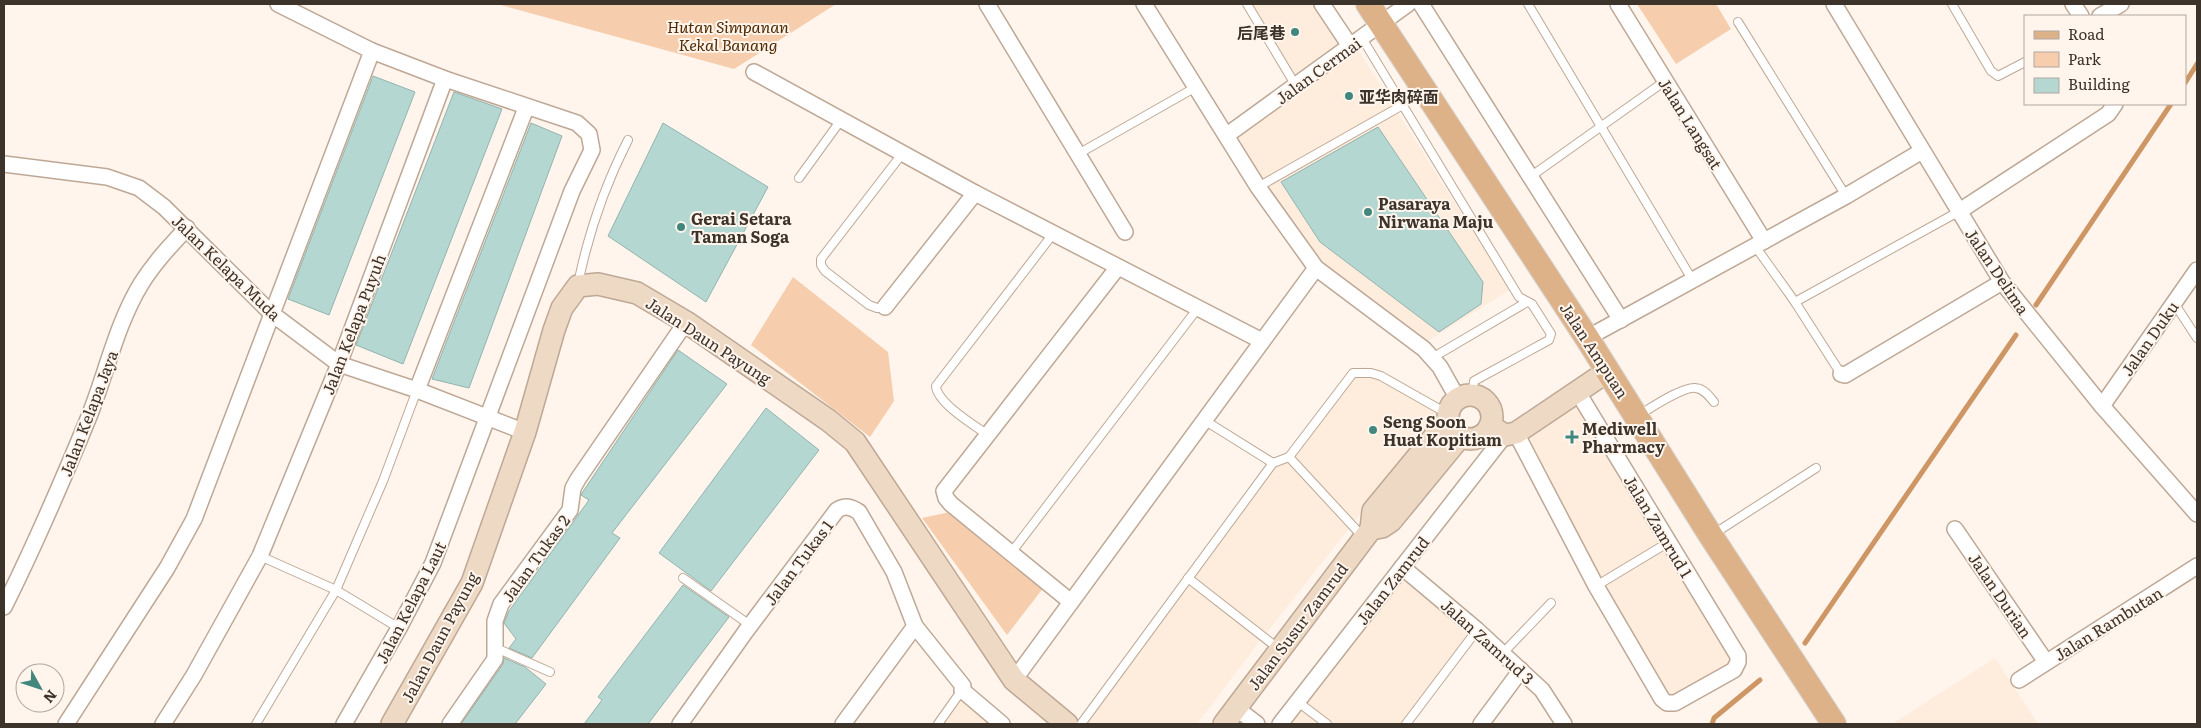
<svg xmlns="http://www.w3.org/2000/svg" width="2201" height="728" viewBox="0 0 2201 728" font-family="Literata,'Noto Sans SC',serif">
<rect width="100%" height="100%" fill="#fff5ed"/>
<g fill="#feecdd">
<path d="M1243 4H1329L1510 290 1426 342 1321 262 1234 137 1297 92Z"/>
<path d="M1364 367 1381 370 1441 404 1437 417 1256 646 1197 724H1075L1273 459 1287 453 1351 370Z"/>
<path d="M1576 381 1744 654 1738 674 1676 711H1665L1657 702 1513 443 1512 422Z"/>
<path d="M1400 558 1485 628 1411 724H1273Z"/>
<path d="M1995 658 2038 724H1892Z"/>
<path d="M968 687 1014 724H931L957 688Z"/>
</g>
<g fill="#f6cead">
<path d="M497 4H836L734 69Z"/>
<path d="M1637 4H1716L1731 29 1676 64Z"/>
<path d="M793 277 888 352 894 401 870 437 751 345Z"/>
<path d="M950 512 1044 587 1007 635 922 518Z"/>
</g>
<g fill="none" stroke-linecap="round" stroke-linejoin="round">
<g stroke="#ce9665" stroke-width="5">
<path d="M2185 83 2197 64"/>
<path d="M2036 305 2171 104"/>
<path d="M1805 643 2016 335"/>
<path d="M1712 724 1714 718 1760 680"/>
</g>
</g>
<g fill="#b5d7d1" stroke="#92b3ae">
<path d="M373 76 415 92 329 315 288 299Z"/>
<path d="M454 92 502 109 403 364 356 345Z"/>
<path d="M531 123 562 136 469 388 432 379Z"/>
<path d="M663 123 768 187 706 302 608 236Z"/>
<path d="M1378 127 1483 282 1481 304 1439 332 1320 242 1281 182Z"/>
<path d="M678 350 727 384 612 533 620 538 532 658 509 648 516 639 504 623 509 611 589 500 581 495 582 493Z"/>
<path d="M766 408 819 450 711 591 659 553Z"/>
<path d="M683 585 729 617 648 724H584L602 700 598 697Z"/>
<path d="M504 658 525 667 546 684 515 724H461L503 664Z"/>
</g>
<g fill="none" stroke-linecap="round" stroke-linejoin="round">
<defs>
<g id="lane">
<path d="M1247 4 1296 86"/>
<path d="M1528 4 1693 281"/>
<path d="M1952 4 1991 71 1998 76 2025 62"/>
<path d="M1738 22 1846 196"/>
<path d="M1362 38 1519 297 1532 304 1551 334 1549 340 1474 381 1472 396"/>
<path d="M1078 154 1196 87"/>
<path d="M1530 177 1665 81"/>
<path d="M799 178 841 120"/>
<path d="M1258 187 1401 106"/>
<path d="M1755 246 1795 302 1841 374"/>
<path d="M578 284C588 235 605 185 628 140"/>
<path d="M1795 302 1958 212"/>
<path d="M2174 303 2197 338"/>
<path d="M885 307 877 308 869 305 825 271 821 265V259L902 154"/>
<path d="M1432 358 1527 302"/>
<path d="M1639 415C1651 408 1683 386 1696 388 1704 389 1709 396 1714 402"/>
<path d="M1204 420 1273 463"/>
<path d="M988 435C974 425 937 403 936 386L1053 234"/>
<path d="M1289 457 1363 537"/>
<path d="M1712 535 1816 468"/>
<path d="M1011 553 1198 308"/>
<path d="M260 556 336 590 399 628"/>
<path d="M683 578 750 625"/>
<path d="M1188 578 1279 649"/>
<path d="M1596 586 1669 542"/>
<path d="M496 648 550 672"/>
<path d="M1503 653 1551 603"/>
<path d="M1298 702 1327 724"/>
<path d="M256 724 336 590 383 481 417 390"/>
<path d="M938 724 962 690"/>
<path d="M1081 724 1273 463 1289 457 1353 373H1371L1381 376 1448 414"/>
<path d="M1406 724 1477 630"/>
</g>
<g id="street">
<path d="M987 4 1125 232"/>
<path d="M1144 4 1258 187 1316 268 1424 349 1440 367 1458 399"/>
<path d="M1322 4 1350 46"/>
<path d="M1421 4 1621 320"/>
<path d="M1618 4 1764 241"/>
<path d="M1834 4 2002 282 2102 406 2197 514"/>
<path d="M2073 4 2081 16"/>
<path d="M2100 16 2121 4"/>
<path d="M754 72 975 193 1262 341"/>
<path d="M1227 135 1408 4"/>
<path d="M4 164 107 177 139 188 164 207 271 313 339 364 417 390 525 432"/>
<path d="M1958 212 2108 114 2115 104"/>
<path d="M885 307 975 193"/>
<path d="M1587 338 1846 196 1922 151"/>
<path d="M1841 374 1845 375 2002 282"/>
<path d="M417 390 526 108"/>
<path d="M2102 406 2197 270"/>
<path d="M1516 433 1596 586 1662 699 1667 703H1675L1734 670 1738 662V656L1577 391"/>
<path d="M1955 529 2046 662"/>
<path d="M1402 567 1477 630 1542 690 1564 724"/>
<path d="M1071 602 951 504 946 498 944 491 1118 267"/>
<path d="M4 607C35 545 62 482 88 419 106 375 116 325 141 284 154 263 170 246 187 228"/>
<path d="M1014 680 1316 268"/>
<path d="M2019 680 2197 566"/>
<path d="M1236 708 1257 724"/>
<path d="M66 724 167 568 194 519 372 51"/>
<path d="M163 724 194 675 260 556 339 364 445 79 372 51 278 4"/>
<path d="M344 724 399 628 433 563 572 191 592 150 589 134 577 123 445 79"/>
<path d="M450 724 495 659V621L501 604 570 510 573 488 578 479 686 322"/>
<path d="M680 724 746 631 837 510C846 505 851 507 859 512L894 572 915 626 963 686 962 690 1002 724"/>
<path d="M843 724 915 626"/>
<path d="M1280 724 1505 435"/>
<path d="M1481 724 1521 670"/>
</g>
<g id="secondary">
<circle cx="1470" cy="417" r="22"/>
<path d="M1490 426 1505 435 1516 433 1608 371"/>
<path d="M1371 529 1373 511 1448 420"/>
<path d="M1371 529 1382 527 1391 521 1460 437"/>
<path d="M392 724 472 583 525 432 554 330 562 308 578 286 598 284 637 293 686 322 828 420 855 442 1014 680 1067 724"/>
<path d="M1224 724 1371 529"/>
</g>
<path id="primary" d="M1368 4 1587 338 1711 536 1834 724"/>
</defs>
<use href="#lane" stroke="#bea895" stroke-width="10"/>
<use href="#street" stroke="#bea895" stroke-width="18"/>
<use href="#secondary" stroke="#bea895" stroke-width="24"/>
<use href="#primary" stroke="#d8d6d5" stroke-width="26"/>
<use href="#lane" stroke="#fff" stroke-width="8"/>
<use href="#street" stroke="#fff" stroke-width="15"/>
<use href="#secondary" stroke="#eed9c4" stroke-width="21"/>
<use href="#primary" stroke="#deb288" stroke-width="24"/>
</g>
<g fill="#41877e" stroke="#fff5ed" stroke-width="2">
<circle cx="1295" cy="32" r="5"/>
<circle cx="1349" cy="96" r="5"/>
<circle cx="1368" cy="212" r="5"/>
<circle cx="681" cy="227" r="5"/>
<circle cx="1373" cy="430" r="5"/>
<path d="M1569.5 429.5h5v5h5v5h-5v5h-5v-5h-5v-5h5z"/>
</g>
<g text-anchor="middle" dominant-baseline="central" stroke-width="4" stroke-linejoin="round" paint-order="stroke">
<g font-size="16" font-style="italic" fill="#502b02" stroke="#fff5ed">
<text x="728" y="26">Hutan Simpanan<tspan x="728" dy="18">Kekal Banang</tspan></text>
</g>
<g font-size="16" font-weight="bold" fill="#3c332b" stroke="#fff5ed" text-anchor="start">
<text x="1285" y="32" text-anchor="end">后尾巷</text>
<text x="1359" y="96">亚华肉碎面</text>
<text x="1378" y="203">Pasaraya<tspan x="1378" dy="18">Nirwana Maju</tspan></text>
<text x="691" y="218">Gerai Setara<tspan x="691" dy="18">Taman Soga</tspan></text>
<text x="1383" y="421">Seng Soon<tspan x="1383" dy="18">Huat Kopitiam</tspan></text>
<text x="1582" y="428">Mediwell<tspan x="1582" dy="18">Pharmacy</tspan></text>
</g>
<g font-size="16" fill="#3c332b" stroke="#fff5ed">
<text transform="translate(1318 70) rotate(-36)">Jalan Cermai</text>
<text transform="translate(1691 123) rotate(58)">Jalan Langsat</text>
<text transform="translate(227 267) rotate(44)">Jalan Kelapa Muda</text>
<text transform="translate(1998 271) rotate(56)">Jalan Delima</text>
<text transform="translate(353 324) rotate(-69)">Jalan Kelapa Puyuh</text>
<text transform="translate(2149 338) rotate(-55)">Jalan Duku</text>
<text transform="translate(709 340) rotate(33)">Jalan Daun Payung</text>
<text transform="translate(1595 350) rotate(57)">Jalan Ampuan</text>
<text transform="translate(88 413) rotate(-69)">Jalan Kelapa Jaya</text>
<text transform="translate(1659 526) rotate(59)">Jalan Zamrud 1</text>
<text transform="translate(535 558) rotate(-54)">Jalan Tukas 2</text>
<text transform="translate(798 562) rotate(-53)">Jalan Tukas 1</text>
<text transform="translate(1392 580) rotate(-52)">Jalan Zamrud</text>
<text transform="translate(2001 595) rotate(56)">Jalan Durian</text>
<text transform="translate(410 602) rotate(-63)">Jalan Kelapa Laut</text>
<text transform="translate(2108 623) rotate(-32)">Jalan Rambutan</text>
<text transform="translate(1297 626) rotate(-53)">Jalan Susur Zamrud</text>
<text transform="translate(439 637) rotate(-62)">Jalan Daun Payung</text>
<text transform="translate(1488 641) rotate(42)">Jalan Zamrud 3</text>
</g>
</g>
<rect width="2201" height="728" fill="none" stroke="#3c332b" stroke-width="10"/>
<rect x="2024" y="15" width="162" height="90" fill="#fff5ed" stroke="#b1a79f"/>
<rect x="2034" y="31" width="25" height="8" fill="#deb288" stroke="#b1a79f"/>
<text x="2068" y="40" font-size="15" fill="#3c332b">Road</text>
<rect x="2034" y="52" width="25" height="15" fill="#f6cead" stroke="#b1a79f"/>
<text x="2068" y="65" font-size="15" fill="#3c332b">Park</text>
<rect x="2034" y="78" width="25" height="15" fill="#b5d7d1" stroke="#b1a79f"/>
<text x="2068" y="90" font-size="15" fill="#3c332b">Building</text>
<g transform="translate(40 688) rotate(130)"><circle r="24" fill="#fff5ed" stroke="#b1a79f"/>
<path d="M0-4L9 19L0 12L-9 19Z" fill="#41877e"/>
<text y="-8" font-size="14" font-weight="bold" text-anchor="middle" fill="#3c332b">N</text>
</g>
</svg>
